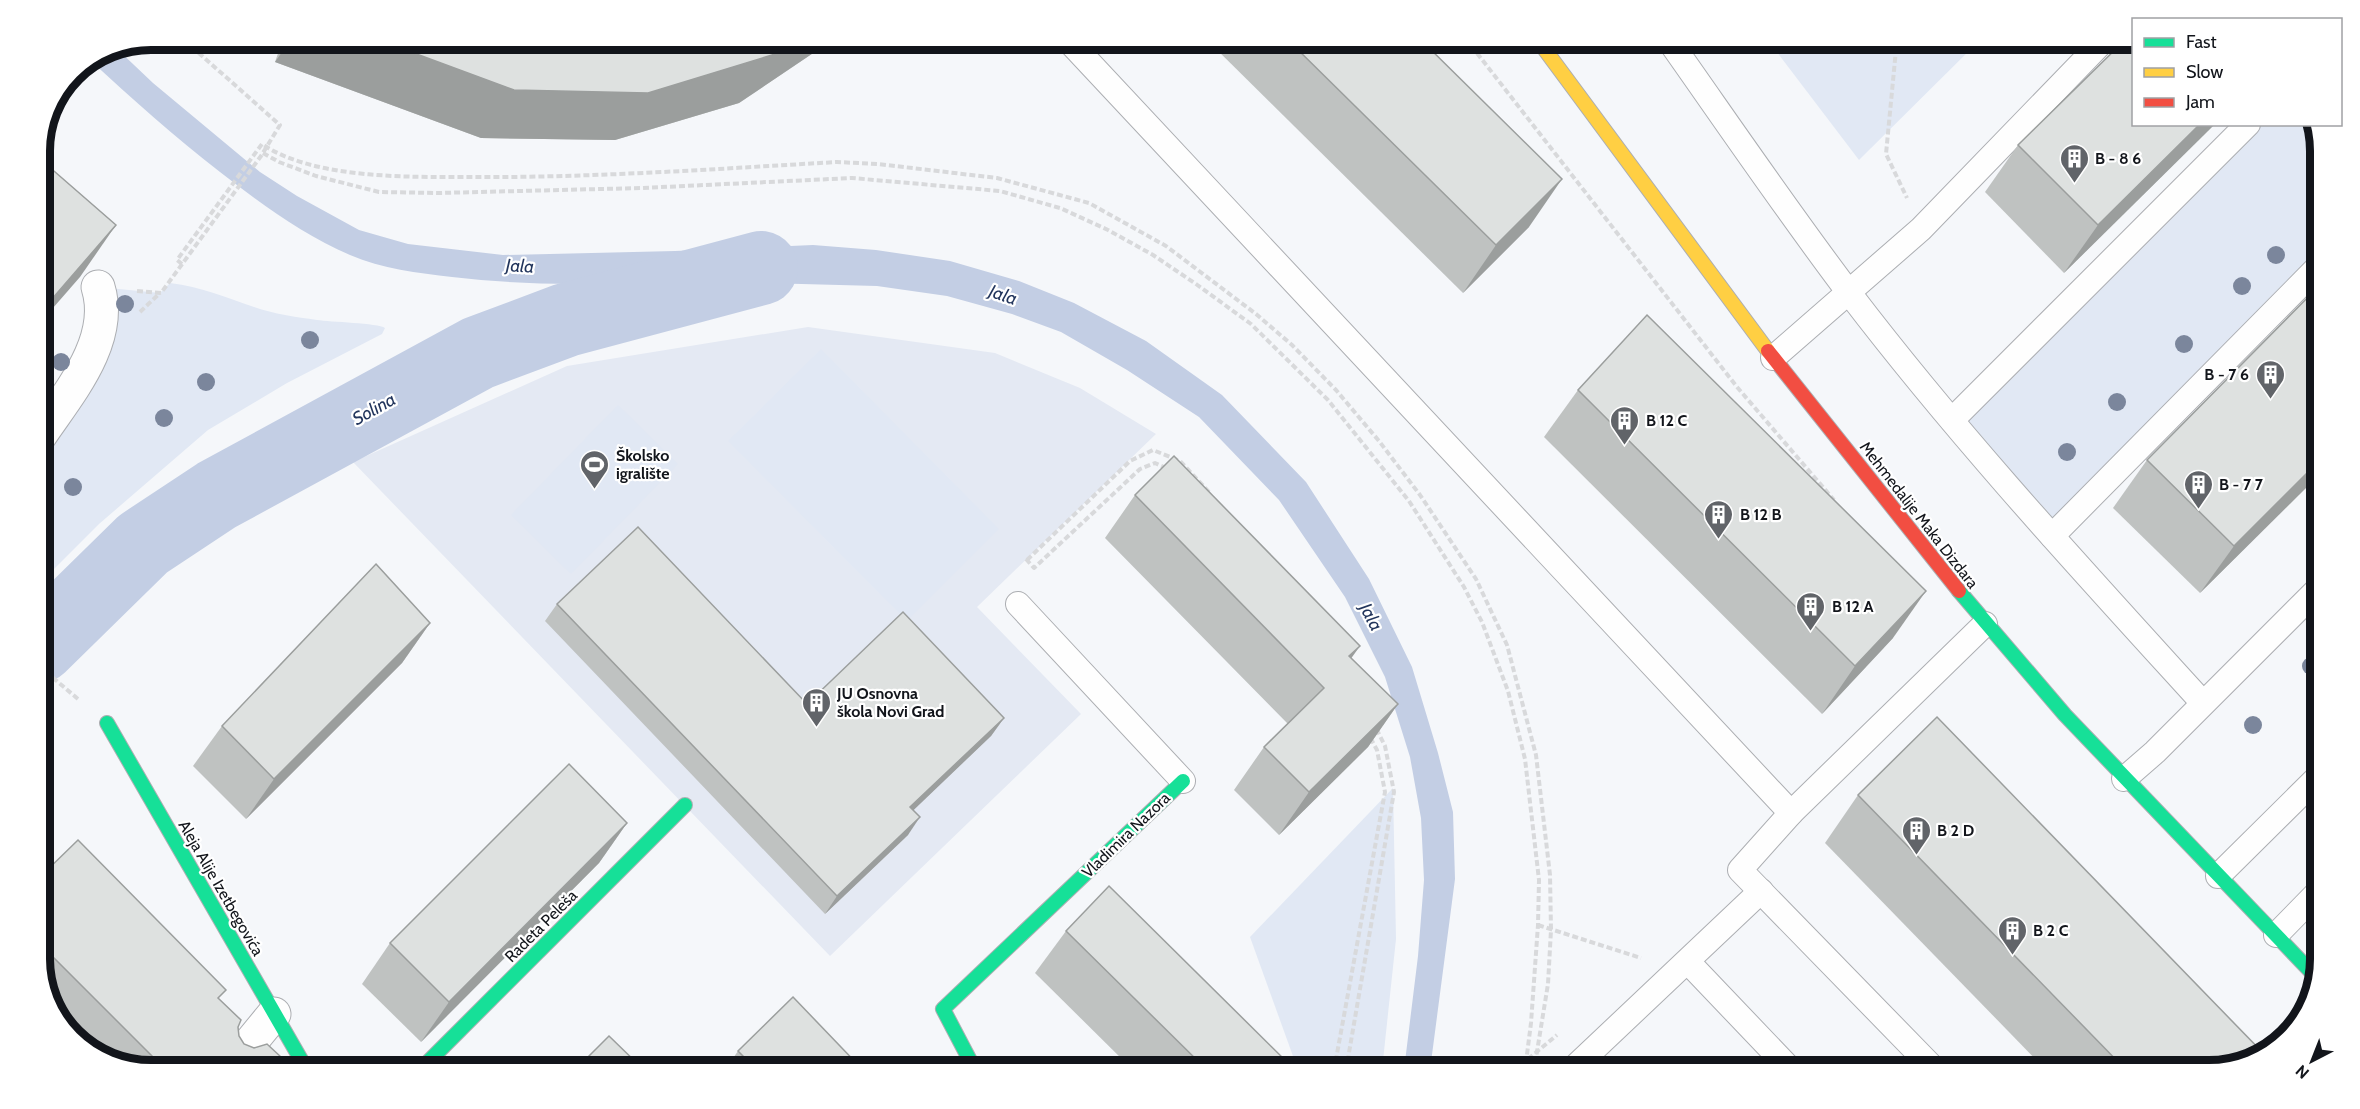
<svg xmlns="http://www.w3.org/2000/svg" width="2360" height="1109" viewBox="0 0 2360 1109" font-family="Cabin,sans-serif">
<rect width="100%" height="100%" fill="#f5f7fa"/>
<path fill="#e4e9f3" d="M808 327 995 353 1080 388 1156 434 977 607 1081 714 830 956 353 462 567 366Z"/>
<g fill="#e1e8f4">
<path d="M1767 39H1981L1859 160Z"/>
<path d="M2248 125H2314L2321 144V264L2052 536 1952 420Z"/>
<path d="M170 283C202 287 224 297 254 307 274 314 296 317 317 320 330 322 378 323 385 328L382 334 287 383 208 430 99 524 39 584V437L75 385 98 287 160 293Z"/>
<path d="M821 349 999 529 907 621 728 441Z"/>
<path d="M618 405 678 464 571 574 511 515Z"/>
<path d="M1393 788 1396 939 1382 1070H1298L1250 937Z"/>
</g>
<path fill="#c3cee4" d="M114 46 153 83 260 172 297 196 359 230 408 244 503 255 675 251 813 245 876 250 950 261 1019 281 1074 303 1146 341 1222 395 1306 482 1369 579 1412 667 1438 753 1453 812 1455 879 1430 1070H1404L1418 956 1424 880 1421 818 1410 757 1385 677 1345 597 1279 500 1199 417 1127 370 1061 332 1012 314 947 296 877 286 764 283 760 268C659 285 555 289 452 277 418 273 382 269 350 255 303 235 261 204 220 172 175 137 132 99 90 60L108 47Z"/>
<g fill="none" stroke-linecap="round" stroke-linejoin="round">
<path stroke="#c3cee4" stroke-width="74" d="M39 646 143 544 217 495 478 353 566 320 761 268"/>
<defs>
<g id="lane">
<path d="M1067 39 1791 813"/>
<path d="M1668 39C1728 124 1787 211 1850 294 1959 437 2082 570 2203 703"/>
<path d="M1773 358 1921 229 2105 39"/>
<path d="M1952 420 2248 124"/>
<path d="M2052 536 2321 264"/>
<path d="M1018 604 1183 781"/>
<path d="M2124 779 2155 752 2321 586"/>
<path d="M2218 876 2321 774"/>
<path d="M2276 935 2321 889"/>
<path d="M1688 962 1791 1070"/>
<path d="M1576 1070 1577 1065 1761 891"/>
<path d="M1935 1070 1740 870 1791 813 1985 624"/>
</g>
<g id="street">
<path d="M39 437C67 395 115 341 98 287"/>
<path d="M228 1070 274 1014"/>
</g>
<g id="fast">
<path d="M1959 591 2065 715 2317 978"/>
<path d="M107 723 307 1070"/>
<path d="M420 1070 685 805"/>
<path d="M975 1070 943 1009 1183 781"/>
</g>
<path id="slow" d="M1537 39 1768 351"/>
<path id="jam" d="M1768 351 1959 591"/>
</defs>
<use href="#lane" stroke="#acaeb2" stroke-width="26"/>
<use href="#street" stroke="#acaeb2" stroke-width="35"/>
<use href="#fast" stroke="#acaeb2" stroke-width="16"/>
<use href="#slow" stroke="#acaeb2" stroke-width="16"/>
<use href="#jam" stroke="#acaeb2" stroke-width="16"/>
<g stroke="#d8d9db" stroke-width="4" stroke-dasharray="6 3" stroke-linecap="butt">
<path d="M1466 39 1737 387 1834 500"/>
<path d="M1897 39 1886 154 1907 198"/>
<path d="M263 153 279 162 316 176 379 192 438 193 642 188 852 178 1000 191 1060 208 1108 230 1153 255 1196 284 1251 324 1328 400 1409 501 1464 587 1482 622 1508 691 1525 759 1539 880 1538 925 1531 1023 1525 1070"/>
<path d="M182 264 177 260 262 144C313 179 408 177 467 177 591 178 714 169 837 162L878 164 997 178 1089 203 1166 246 1256 314 1292 345 1336 390 1379 441 1420 495 1476 579 1507 645 1536 755 1550 875 1551 930 1548 984 1534 1070"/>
<path d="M137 291 161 293 261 156 280 125 183 39"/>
<path d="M140 312 160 293"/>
<path d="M1026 559 1034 568 1140 469 1155 463 1168 469"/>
<path d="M1027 560 1130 461 1153 450 1180 461 1209 492"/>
<path d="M39 666 78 699"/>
<path d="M1538 925 1641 958"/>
<path d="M1528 1059 1557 1035"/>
<path d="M1334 1070 1385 792 1377 750 1371 739"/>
<path d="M1346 1070 1394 792 1385 746 1377 730"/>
</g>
<use href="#lane" stroke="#fefefe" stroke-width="24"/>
<use href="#street" stroke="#fefefe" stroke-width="33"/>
<use href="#fast" stroke="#16e098" stroke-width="14"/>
<use href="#slow" stroke="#ffcf43" stroke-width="14"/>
<use href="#jam" stroke="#f24e42" stroke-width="14"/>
</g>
<g fill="#7b869c">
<circle cx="2276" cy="255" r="9"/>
<circle cx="2242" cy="286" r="9"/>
<circle cx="125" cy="304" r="9"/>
<circle cx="310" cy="340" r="9"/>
<circle cx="2184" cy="344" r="9"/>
<circle cx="61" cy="362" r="9"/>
<circle cx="206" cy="382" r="9"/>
<circle cx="2117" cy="402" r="9"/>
<circle cx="164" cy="418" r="9"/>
<circle cx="2067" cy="452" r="9"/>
<circle cx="73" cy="487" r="9"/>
<circle cx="2311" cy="666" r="9"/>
<circle cx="2253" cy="725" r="9"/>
</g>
<g fill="#bfc2c1">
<path d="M283 39H834L739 103 615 140 481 138 275 62Z"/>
<path d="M1206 39H1420L1529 227 1463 293Z"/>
<path d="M2133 124H2215L2064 273 1985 192 2018 145Z"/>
<path d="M2321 284V473L2200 593 2113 508 2147 460Z"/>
<path d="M1578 390 1893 638 1822 714 1544 437Z"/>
<path d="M1135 495 1351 658 1398 704 1368 747 1279 835 1234 790 1264 747 1288 724 1105 538Z"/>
<path d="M557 604 807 704 1004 718 991 736 913 810 908 835 825 914 545 621Z"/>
<path d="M430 623 402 663 246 819 193 766 222 726Z"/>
<path d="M1858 795 2210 1070H2046L1825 843Z"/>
<path d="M627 823 599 863 421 1042 362 984 390 943Z"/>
<path d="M39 878 219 1000 238 1027 239 1036 244 1044 295 1070H150L108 1061 62 1026 39 966Z"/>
<path d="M1066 931 1289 1064 1285 1070H1133L1035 973Z"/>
<path d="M738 1051 863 1070H725Z"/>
</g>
<g fill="#9b9e9d">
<path d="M291 39H834L739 103 615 140 481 138 275 62Z"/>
<path d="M2200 124H2215L2064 273 2098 225Z"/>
<path d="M1562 179 1529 227 1463 293 1496 245Z"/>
<path d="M116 225 80 277 39 324V314Z"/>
<path d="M2321 459V473L2200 593 2234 546Z"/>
<path d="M1926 591 1893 638 1822 714 1855 666Z"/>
<path d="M430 623 402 663 246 819 274 779Z"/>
<path d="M1360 646 1330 688 1349 656Z"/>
<path d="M1398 704 1368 747 1279 835 1309 792Z"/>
<path d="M1004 718 991 736 898 825 910 807Z"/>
<path d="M920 817 908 835 825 914 837 896Z"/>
<path d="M627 823 599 863 421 1042 449 1002Z"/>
</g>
<g fill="#dee1e0" stroke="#9b9e9d" stroke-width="1.5">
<path d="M376 39H796L772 55 648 93 514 90Z"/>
<path d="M1287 39H1420L1562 179 1496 245Z"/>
<path d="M2126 39H2133V124H2200L2098 225 2018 145Z"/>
<path d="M39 158 116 225 39 314Z"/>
<path d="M2321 284V459L2234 546 2147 460Z"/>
<path d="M1647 315 1926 591 1855 666 1578 390Z"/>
<path d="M1174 456 1360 646 1349 656 1398 704 1309 792 1264 747 1324 688 1135 495Z"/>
<path d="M638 527 807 704 903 612 1004 718 910 807 920 817 837 896 557 604Z"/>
<path d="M376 564 430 623 274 779 222 726Z"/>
<path d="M1937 717 2264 1054 2210 1070H2126L1858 795Z"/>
<path d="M569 764 627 823 449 1002 390 943Z"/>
<path d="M78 840 226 990 218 998 241 1020 238 1027 239 1036 244 1044 254 1048 267 1044 295 1070H166L39 943V878Z"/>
<path d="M1109 886 1289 1064 1284 1070H1207L1066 931Z"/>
<path d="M793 997 863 1070H757L738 1051Z"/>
<path d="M609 1036 644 1070H575Z"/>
<path d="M478 1066 482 1070H474Z"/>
</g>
<defs>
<symbol id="building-pin" viewBox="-11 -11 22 30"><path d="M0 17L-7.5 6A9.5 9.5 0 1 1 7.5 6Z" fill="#616469" stroke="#fff"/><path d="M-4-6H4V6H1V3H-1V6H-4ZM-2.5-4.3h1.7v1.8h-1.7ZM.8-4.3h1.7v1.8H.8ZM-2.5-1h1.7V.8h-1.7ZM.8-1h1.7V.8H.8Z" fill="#fff"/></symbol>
<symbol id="stadium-pin" viewBox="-11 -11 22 30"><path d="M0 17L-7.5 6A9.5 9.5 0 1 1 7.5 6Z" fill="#616469" stroke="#fff"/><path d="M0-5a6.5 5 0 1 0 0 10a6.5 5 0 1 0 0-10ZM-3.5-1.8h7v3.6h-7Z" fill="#fff"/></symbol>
</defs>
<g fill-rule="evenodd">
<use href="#building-pin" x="2058" y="142" width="33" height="45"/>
<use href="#building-pin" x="2254" y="358" width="33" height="45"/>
<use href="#building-pin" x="1608" y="404" width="33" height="45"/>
<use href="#stadium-pin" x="578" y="448" width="33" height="45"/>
<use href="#building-pin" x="2182" y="468" width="33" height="45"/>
<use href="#building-pin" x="1702" y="498" width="33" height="45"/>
<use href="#building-pin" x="1794" y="590" width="33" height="45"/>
<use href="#building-pin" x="800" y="686" width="33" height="45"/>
<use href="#building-pin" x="1900" y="814" width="33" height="45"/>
<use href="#building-pin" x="1996" y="914" width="33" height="45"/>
</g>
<g text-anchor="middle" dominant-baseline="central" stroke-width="4.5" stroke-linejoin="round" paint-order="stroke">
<g font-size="16" font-weight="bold" fill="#12151b" stroke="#fff" text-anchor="start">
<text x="2095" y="158">B - 8 6</text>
<text x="2249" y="374" text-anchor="end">B - 7 6</text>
<text x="1646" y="420">B 12 C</text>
<text x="616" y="455">Školsko<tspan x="616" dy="18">igralište</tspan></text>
<text x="2219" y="484">B - 7 7</text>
<text x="1740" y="514">B 12 B</text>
<text x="1832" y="606">B 12 A</text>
<text x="837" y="693">JU Osnovna<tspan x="837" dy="18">škola Novi Grad</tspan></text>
<text x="1937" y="830">B 2 D</text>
<text x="2033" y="930">B 2 C</text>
</g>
<g font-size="16" fill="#12151b" stroke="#fff">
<text transform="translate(1919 515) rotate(52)">Mehmedalije Maka Dizdara</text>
<text transform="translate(1126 835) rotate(-44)">Vladimira Nazora</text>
<text transform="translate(221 888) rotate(60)">Aleja Alije Izetbegovića</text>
<text transform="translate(541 926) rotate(-45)">Radeta Peleša</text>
</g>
<g font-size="18" font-style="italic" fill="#22355c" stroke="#fff">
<text transform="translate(520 266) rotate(3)">Jala</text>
<text transform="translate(1003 295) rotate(19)">Jala</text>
<text transform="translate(374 409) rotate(-29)">Solina</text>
<text transform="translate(1371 617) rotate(61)">Jala</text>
</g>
</g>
<path d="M0 0H2360V1109H0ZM151 50H2209A101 101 0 0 1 2310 151V959A101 101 0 0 1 2209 1060H151A101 101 0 0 1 50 959V151A101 101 0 0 1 151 50Z" fill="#fff" fill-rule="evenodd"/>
<path fill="none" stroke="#12151b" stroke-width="8" d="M151 50H2209A101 101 0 0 1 2310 151V959A101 101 0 0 1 2209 1060H151A101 101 0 0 1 50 959V151A101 101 0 0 1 151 50Z"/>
<rect x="2132" y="18" width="210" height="108" fill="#ffffff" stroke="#a0a1a4" stroke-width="1.5"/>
<rect x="2144" y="38" width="30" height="9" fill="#16e098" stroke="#a0a1a4" stroke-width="1.5"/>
<text x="2186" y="48" font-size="18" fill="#12151b">Fast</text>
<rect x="2144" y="68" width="30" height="9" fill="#ffcf43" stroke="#a0a1a4" stroke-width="1.5"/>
<text x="2186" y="78" font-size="18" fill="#12151b">Slow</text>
<rect x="2144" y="98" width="30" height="9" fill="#f24e42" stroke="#a0a1a4" stroke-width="1.5"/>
<text x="2186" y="108" font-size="18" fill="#12151b">Jam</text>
<g transform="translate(2312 1061) rotate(222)" stroke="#ffffff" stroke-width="4.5" paint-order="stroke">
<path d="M0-4.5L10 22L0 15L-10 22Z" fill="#12151b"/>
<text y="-9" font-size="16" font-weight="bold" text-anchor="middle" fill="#12151b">N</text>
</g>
</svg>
